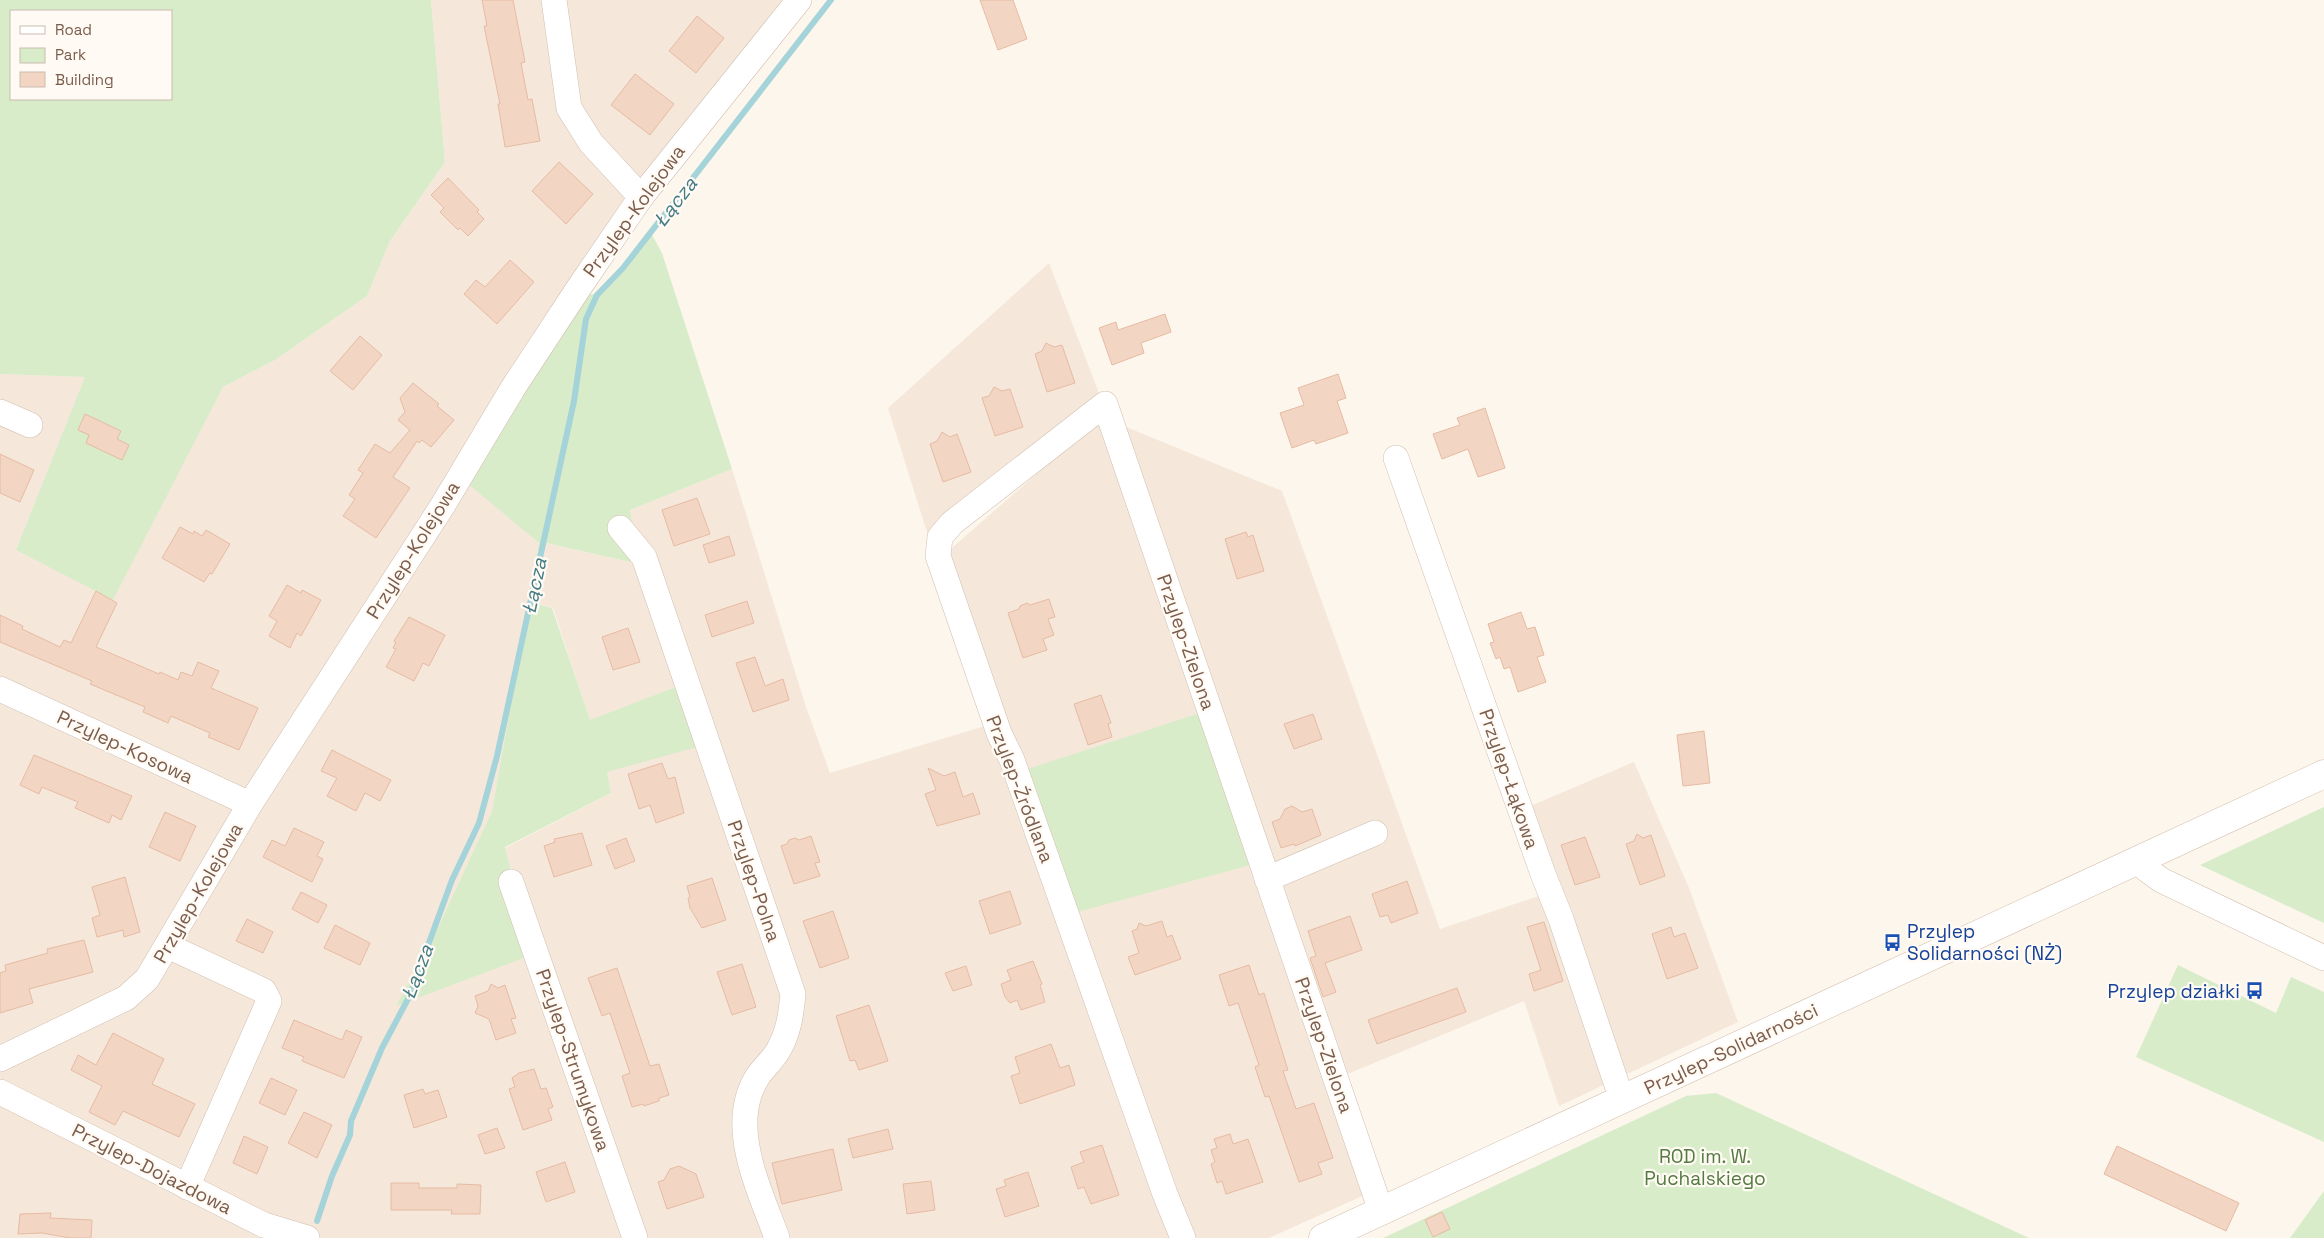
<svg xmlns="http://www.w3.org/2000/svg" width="2324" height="1238" viewBox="0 0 2324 1238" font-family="'Space Grotesk',sans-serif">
<rect width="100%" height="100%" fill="#fdf6ec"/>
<g fill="#f5e8da">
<path d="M431 0H793L688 125 462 478 539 543 492 811 435 934 397 1005 532 955 505 848 611 793 607 772 686 683 590 721 553 608 530 602 545 543 639 564 630 510 732 469 806 707 830 773 1001 721 946 553 1102 417 1282 491 1440 929 1551 892 1521 810 1634 762 1689 888 1738 1022 1559 1106 1524 1001 1338 1078 1380 1188 1269 1238H0V374L86 377 16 550 171 484 223 387 275 360 367 296 390 241 445 162Z"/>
<path d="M1049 263 1104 406 931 545 888 408Z"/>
</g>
<g fill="#d8ecc9" fill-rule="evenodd">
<path d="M0 0H431L445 162 390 241 367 296 275 360 223 387 113 600 16 550 85 377 0 374ZM11 11H171V99H11Z"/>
<path d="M651 233 662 253 732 469 630 510 639 564 546 543 530 602 552 608 590 720 686 683 708 744 607 772 611 793 505 847 532 955 396 1006 435 934 492 811 539 543 461 478 580 294H598ZM578 387V388L546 539V526Z"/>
<path d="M1206 711 1254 864 1063 916 1012 774Z"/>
<path d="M2324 807V923L2200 865Z"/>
<path d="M2178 965 2276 1013 2291 977 2324 992V1142L2136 1057Z"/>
<path d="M1716 1093 2029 1238H1383L1686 1096Z"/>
<path d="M2324 1191V1238H2290Z"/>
</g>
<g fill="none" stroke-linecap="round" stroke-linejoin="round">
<path stroke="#a5d3da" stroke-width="6" d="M317 1221 332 1176 350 1135 351 1121 382 1048 409 997 452 880 479 823 497 756 574 401 586 319 597 295 623 268 831 0"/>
</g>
<g fill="#f3d5c3" stroke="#e6bba3">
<path d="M482 0H513L525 62 521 63 528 100 532 99 540 141 505 147 498 104H500L484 26H487Z"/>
<path d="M980 0H1013L1027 39 998 50Z"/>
<path d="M697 16 724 38 696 73 669 51Z"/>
<path d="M635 74 674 104 650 135 611 105Z"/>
<path d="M559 162 593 194 566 224 532 191Z"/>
<path d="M448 178 479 210 477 212 484 219 468 236 460 228 458 230 440 212 444 208 431 195Z"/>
<path d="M510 260 534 282 497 324 464 294 476 280 485 287Z"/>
<path d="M1165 314 1171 332 1141 343 1144 353 1112 365 1099 328 1116 322 1118 330Z"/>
<path d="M360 336 382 355 353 390 330 371Z"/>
<path d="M1046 343 1054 347 1062 345 1075 383 1047 392 1035 354 1042 351Z"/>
<path d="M1338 374 1346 398 1337 401 1348 433 1316 444 1314 440 1292 448 1280 413 1304 405 1298 388Z"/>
<path d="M413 383 439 404 437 406 454 420 431 447 422 440 419 443 417 441 393 477 410 488 376 538 343 516 355 499 349 495 363 473 358 470 375 444 390 453 410 430 398 420 405 412 400 398Z"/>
<path d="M994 387 1002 391 1010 389 1023 427 995 436 982 398 989 396Z"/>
<path d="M1485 408 1505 468 1478 477 1468 449 1442 459 1433 434 1460 425 1457 418Z"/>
<path d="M85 414 121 431 117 439 129 445 122 460 86 443 89 435 78 430Z"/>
<path d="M942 432 950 437 957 434 971 472 943 482 930 444 937 441Z"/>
<path d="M0 454 34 470 20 502 0 493Z"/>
<path d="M697 498 710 534 674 546 662 510Z"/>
<path d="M180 527 193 534 194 531 202 536 206 530 230 544 212 574 210 573 204 582 162 558Z"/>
<path d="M1246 532 1248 537 1253 535 1264 571 1237 579 1225 539Z"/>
<path d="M729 536 735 555 709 563 703 545Z"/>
<path d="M287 585 301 593 302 590 321 600 301 636 297 633 290 648 269 636 277 621 269 616Z"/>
<path d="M96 591 117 603 96 647 159 674 160 672 178 680 181 672 192 676 198 662 219 671 211 688 258 708 239 750 208 737 210 733 171 716 168 723 143 712 145 707 90 684 92 681 0 642V615L23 626 22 629 60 647 64 640 71 643Z"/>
<path d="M1049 599 1055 617 1048 619 1054 635 1043 639 1047 650 1023 658 1008 613 1019 609 1020 606 1027 603 1030 605Z"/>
<path d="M747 601 754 623 712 637 705 615Z"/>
<path d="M1521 612 1527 629 1535 627 1544 655 1537 657 1546 682 1518 692 1510 667 1504 669 1500 657 1496 659 1490 643 1494 642 1488 624Z"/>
<path d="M409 617 445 635 429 666 423 663 414 681 386 667 396 649 393 648 396 642 394 641Z"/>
<path d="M628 628 640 662 613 670 602 637Z"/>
<path d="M755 657 765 686 783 679 789 700 753 712 736 663Z"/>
<path d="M1101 695 1111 723 1108 724 1112 737 1088 745 1074 704Z"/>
<path d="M1313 714 1322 739 1294 749 1284 724Z"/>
<path d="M1704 731 1710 783 1683 786 1677 735Z"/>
<path d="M332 750 391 780 380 801 365 793 356 811 327 796 337 778 321 771Z"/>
<path d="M34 755 132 796 121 820 112 815 109 823 75 808 78 802 42 787 39 794 20 785Z"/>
<path d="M662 763 668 779 675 777 684 813 656 823 650 805 639 809 628 774Z"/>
<path d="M928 768 944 776 955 772 963 797 973 793 980 814 937 826 925 794 936 790Z"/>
<path d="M1292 806 1302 812 1312 809 1321 835 1295 846 1294 844 1281 848 1272 822 1280 819 1285 809Z"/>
<path d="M165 812 196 826 180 861 149 847Z"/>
<path d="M294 828 324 842 317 856 323 859 312 882 263 857 272 840 285 846Z"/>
<path d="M582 833 592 865 554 877 544 846 555 842 554 839Z"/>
<path d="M1637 834 1643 838 1651 835 1665 876 1640 885 1626 844 1634 841Z"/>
<path d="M811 836 820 862 815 863 820 876 794 884 781 846 787 844 789 840 795 838 799 840Z"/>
<path d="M1585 837 1600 877 1575 885 1561 845Z"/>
<path d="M626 838 635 861 615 869 606 846Z"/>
<path d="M125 877 140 932 124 937 123 930 97 937 92 918 100 915 92 887Z"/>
<path d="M712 878 726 920 702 928 690 908 688 898 690 897 687 886Z"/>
<path d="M1407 881 1418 913 1391 923 1388 915 1380 917 1372 894Z"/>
<path d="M1010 891 1021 924 990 934 979 901Z"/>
<path d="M301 892 327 905 318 923 292 909Z"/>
<path d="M833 911 849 958 820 968 803 921Z"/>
<path d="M1350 916 1362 950 1325 963 1336 992 1323 997 1310 958 1316 956 1308 931Z"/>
<path d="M247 919 273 932 263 953 236 941Z"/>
<path d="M1162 921 1167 937 1172 935 1181 959 1135 975 1128 957 1139 953 1132 931 1137 929 1139 923 1146 926Z"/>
<path d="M1544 922 1563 981 1534 991 1529 974 1541 970 1527 927Z"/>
<path d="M335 925 370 943 360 965 324 948Z"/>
<path d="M1671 927 1674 937 1685 933 1698 968 1667 979 1652 934Z"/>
<path d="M84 940 93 972 29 989 33 1003 0 1013V973L6 971 5 965 48 953 47 949Z"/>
<path d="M1033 961 1042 984 1040 985 1045 1002 1021 1010 1017 1000 1010 1003 1005 997 1001 984 1011 980 1007 970Z"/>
<path d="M742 964 756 1007 732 1015 717 972Z"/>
<path d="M1249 965 1259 995 1264 993 1288 1070 1283 1071 1296 1109 1314 1103 1333 1158 1318 1163 1322 1174 1299 1182 1269 1096 1265 1097 1255 1067 1259 1065 1238 1003 1229 1006 1219 975Z"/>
<path d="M966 966 972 985 953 991 945 973Z"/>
<path d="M617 968 650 1066 659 1064 669 1095 659 1098V1101L644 1106 643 1104 632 1107 622 1076 630 1073 610 1013 602 1016 588 978Z"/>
<path d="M491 984 498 988 505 985 516 1018 511 1019 516 1033 496 1040 489 1019 475 1013 478 1006 475 996 488 991Z"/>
<path d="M1457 988 1466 1012 1377 1044 1368 1020Z"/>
<path d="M869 1005 888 1061 859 1070 855 1060 850 1061 836 1016Z"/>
<path d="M294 1020 342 1040 346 1030 362 1037 344 1078 302 1061 304 1057 282 1048Z"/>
<path d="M113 1033 164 1059 152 1084 195 1104 179 1137 123 1111 115 1125 89 1112 102 1086 71 1070 78 1055 96 1065Z"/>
<path d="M1051 1044 1060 1068 1069 1065 1075 1085 1020 1104 1011 1076 1020 1073 1015 1057Z"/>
<path d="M534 1069 541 1089 546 1088 553 1107 548 1109 552 1120 523 1130 509 1089 515 1087 512 1078 519 1073Z"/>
<path d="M271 1078 297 1090 285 1115 259 1103Z"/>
<path d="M423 1089 425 1094 438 1090 447 1117 414 1128 404 1095Z"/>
<path d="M304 1112 332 1125 317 1158 288 1143Z"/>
<path d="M497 1128 505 1148 485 1154 478 1135Z"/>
<path d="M888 1129 893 1149 853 1158 848 1139Z"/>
<path d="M1230 1134 1233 1144 1248 1139 1263 1182 1226 1194 1222 1181 1217 1183 1211 1164 1215 1162 1211 1150 1217 1148 1214 1139Z"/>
<path d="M244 1136 268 1147 257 1174 233 1163Z"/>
<path d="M1102 1145 1119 1195 1091 1204 1084 1187 1078 1189 1071 1167 1084 1162 1080 1152Z"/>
<path d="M2117 1146 2239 1203 2226 1231 2104 1174Z"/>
<path d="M833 1149 842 1190 782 1204 772 1163Z"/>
<path d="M565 1162 575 1192 546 1202 536 1172Z"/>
<path d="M679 1166 696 1174 704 1197 667 1209 658 1182 664 1180 670 1169Z"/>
<path d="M1028 1172 1039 1206 1005 1217 996 1189 1006 1186 1004 1180Z"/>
<path d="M931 1181 935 1210 907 1214 903 1184Z"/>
<path d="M391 1183H419V1188H457V1184L481 1185 480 1214H451L452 1210H391Z"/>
<path d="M1442 1212 1450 1229 1433 1237 1425 1220Z"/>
<path d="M51 1213 50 1218 92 1220 91 1238H70L42 1233 18 1234 20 1214Z"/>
</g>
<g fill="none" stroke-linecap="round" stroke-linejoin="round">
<defs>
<g id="minor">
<path d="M554 0 569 108 591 143 641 197"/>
<path d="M0 412 30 425"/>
<path d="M1396 458 1543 874 1561 919 1622 1100"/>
<path d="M620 528 644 557 793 994C791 1014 789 1031 779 1049 774 1059 764 1067 758 1076 726 1125 760 1190 777 1238"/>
<path d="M0 689 250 804"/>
<path d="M2139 860 2146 869 2161 880 2324 958"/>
<path d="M1267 879 1375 833"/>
<path d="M511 882 635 1238"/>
<path d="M168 946 264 991 269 1001 187 1187"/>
<path d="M0 1059 126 998 147 979 250 804 443 505 513 388 580 286 641 197 799 0"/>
<path d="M0 1092 264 1225 307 1238"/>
<path d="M1183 1238 1165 1194 1012 760 999 733 938 556 940 537 952 523 1105 404 1381 1211"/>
</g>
<path id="secondary" d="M1323 1238 2324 774"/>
</defs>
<use href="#minor" stroke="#d1beb0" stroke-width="26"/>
<use href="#secondary" stroke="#d6c0b0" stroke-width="29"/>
<use href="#minor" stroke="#fff" stroke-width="25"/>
<use href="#secondary" stroke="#fff" stroke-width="28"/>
</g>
<defs>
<symbol id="bus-bare" viewBox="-9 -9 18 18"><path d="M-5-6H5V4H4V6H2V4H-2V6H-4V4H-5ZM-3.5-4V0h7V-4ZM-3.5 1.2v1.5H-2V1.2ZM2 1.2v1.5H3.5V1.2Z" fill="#1a4fb4" stroke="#fffaf3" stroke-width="2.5" paint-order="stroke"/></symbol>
</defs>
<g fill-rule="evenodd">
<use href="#bus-bare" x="1880" y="930" width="25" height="25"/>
<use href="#bus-bare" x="2242" y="978" width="25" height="25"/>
</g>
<g text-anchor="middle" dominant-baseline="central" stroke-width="4.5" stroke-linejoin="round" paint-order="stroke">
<g font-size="19" fill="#7a5c4d" stroke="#fffaf3">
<text transform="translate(634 211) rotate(-54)">Przylep-Kolejowa</text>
<text transform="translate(413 550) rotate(-58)">Przylep-Kolejowa</text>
<text transform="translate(1186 642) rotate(71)">Przylep-Zielona</text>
<text transform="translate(125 747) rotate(25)">Przylep-Kosowa</text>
<text transform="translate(1509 779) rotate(71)">Przylep-Łąkowa</text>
<text transform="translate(1020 789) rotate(69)">Przylep-Źródlana</text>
<text transform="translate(754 881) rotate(71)">Przylep-Polna</text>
<text transform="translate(198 893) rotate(-60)">Przylep-Kolejowa</text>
<text transform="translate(1324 1045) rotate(71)">Przylep-Zielona</text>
<text transform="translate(1731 1049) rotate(-25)">Przylep-Solidarności</text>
<text transform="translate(573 1060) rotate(71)">Przylep-Strumykowa</text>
<text transform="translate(152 1169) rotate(27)">Przylep-Dojazdowa</text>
</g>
<g font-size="19" fill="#164399" stroke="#fffaf3" text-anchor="start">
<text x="1907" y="931">Przylep<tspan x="1907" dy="22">Solidarności (NŻ)</tspan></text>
<text x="2240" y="991" text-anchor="end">Przylep działki</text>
</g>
<g font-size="19" fill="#537a41" stroke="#fffaf3">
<text x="1705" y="1156">ROD im. W.<tspan x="1705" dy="22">Puchalskiego</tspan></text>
</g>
<g font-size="20" font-style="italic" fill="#437c86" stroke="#fffaf3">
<text transform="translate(675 202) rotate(-52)">Łącza</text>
<text transform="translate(534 586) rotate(-78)">Łącza</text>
<text transform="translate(417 972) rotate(-69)">Łącza</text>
</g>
</g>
<rect x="10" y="10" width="162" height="90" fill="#fffaf3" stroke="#cabbb1"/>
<rect x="20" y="26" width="25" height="8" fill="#ffffff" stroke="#cabbb1"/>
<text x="55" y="35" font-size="15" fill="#7a5c4d">Road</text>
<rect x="20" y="48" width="25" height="15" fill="#d8ecc9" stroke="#cabbb1"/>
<text x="55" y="60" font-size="15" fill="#7a5c4d">Park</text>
<rect x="20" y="72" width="25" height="15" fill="#f3d5c3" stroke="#cabbb1"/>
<text x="55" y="85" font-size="15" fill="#7a5c4d">Building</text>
</svg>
